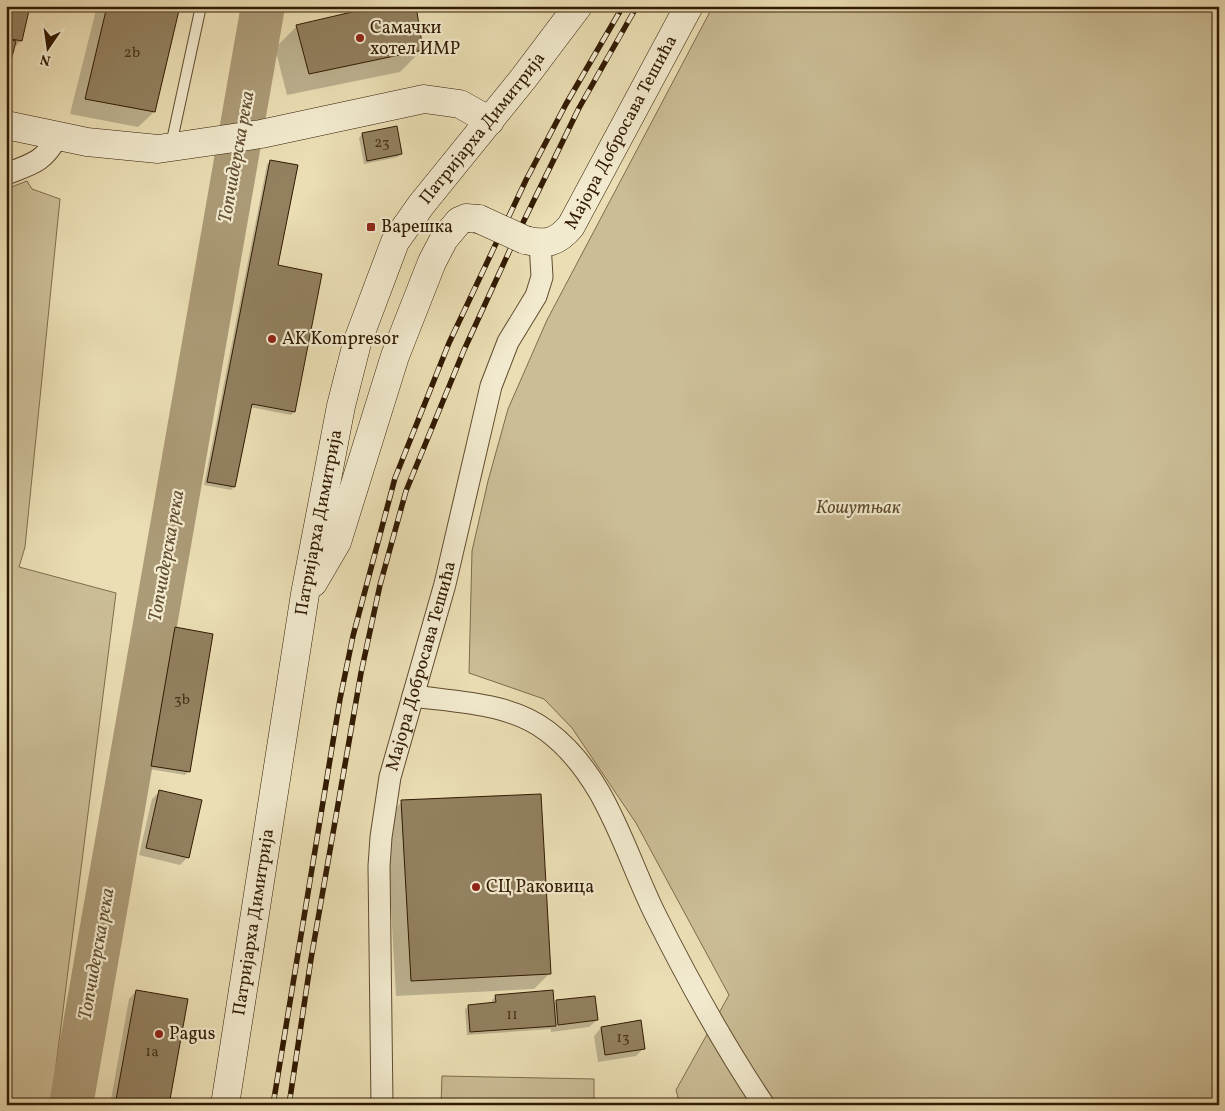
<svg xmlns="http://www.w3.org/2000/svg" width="1225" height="1111" viewBox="0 0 1225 1111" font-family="Vollkorn,serif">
<rect width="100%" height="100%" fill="#ebdeb4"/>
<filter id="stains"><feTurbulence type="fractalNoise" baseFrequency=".004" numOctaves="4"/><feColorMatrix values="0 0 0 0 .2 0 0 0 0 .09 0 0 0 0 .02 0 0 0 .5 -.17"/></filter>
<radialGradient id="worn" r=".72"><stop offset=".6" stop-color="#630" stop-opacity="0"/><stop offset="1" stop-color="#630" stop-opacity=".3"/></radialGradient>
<g fill="#cbbd96" stroke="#7e6c4c">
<path d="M713 6H1219V1105H680L676 1090 729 995 636 823 572 728 544 699 469 673 472 551 488 481 508 409 547 320Z"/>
<path d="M27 181 32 189 60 199 25 547 19 567 116 593 51 1105H6V189Z"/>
<path d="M442 1076 594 1079V1105H441Z"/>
</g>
<g fill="#0003">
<path d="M6 6H29L21 41 13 49 10 61 7 64Z"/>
<path d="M97 6H178L154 112 138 127 70 114Z"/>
<path d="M297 26 422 50 400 72 287 95 275 48Z"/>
<path d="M396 127 401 153 398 157 364 164 359 138 362 134Z"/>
<path d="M271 161 277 266 294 412 291 415 250 407 234 487 231 490 204 485 267 164Z"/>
<path d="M176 628 189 771 185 775 149 769 172 632Z"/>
<path d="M159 792 188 857 180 865 139 855 152 799Z"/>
<path d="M402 802 549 974 534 989 396 996 386 817Z"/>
<path d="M136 991 167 1105H110L129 999Z"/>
<path d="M496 996 553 1004 556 1001 597 1020 589 1027 551 1032V1029L467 1035 465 1009 469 1006 493 1004 492 1000Z"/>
<path d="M601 1028 644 1048 636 1056 598 1062 594 1036Z"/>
</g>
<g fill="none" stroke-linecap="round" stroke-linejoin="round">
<path stroke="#ac9b77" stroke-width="44" d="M71 1105 263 6"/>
</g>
<g fill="#92805f" stroke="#311a02">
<path d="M6 6H30L22 41 6 38Z"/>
<path d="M107 6H180L155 112 85 99Z"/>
<path d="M378 6H416L423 50 309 74 296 25Z"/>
<path d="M6 39 16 41 11 61 6 60Z"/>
<path d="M397 126 402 154 367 161 362 133Z"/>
<path d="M270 160 298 165 278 265 322 274 295 412 252 404 235 487 207 482Z"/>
<path d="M175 627 213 634 190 772 151 766Z"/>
<path d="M159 790 202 800 189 858 146 848Z"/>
<path d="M541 794 551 974 411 981 401 800Z"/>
<path d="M136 990 188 999 169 1105H115Z"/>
<path d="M553 990 556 1026 470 1032 468 1005 496 1002 495 995Z"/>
<path d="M595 996 598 1020 558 1025 556 1000Z"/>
<path d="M641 1020 645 1049 605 1055 601 1027Z"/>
</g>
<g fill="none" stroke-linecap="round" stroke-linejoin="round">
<defs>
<path id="lane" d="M171 145 201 6"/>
<g id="street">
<path d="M6 174C32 164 44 162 57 137"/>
<path d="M413 696C457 702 511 703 547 731 606 775 624 851 655 914 688 980 723 1044 764 1105"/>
<path id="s1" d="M382 1105 379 866 381 837 390 777 445 584 491 386 508 342 536 296 542 277 540 243"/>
</g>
<g id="secondary">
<path d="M6 125 87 142 158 149 261 134 424 99 460 104 490 121"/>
<path id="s2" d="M525 240C546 245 557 243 571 226L689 6"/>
<path d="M313 583 337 542 395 356 432 262 444 239 459 221 466 218 479 219"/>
<path id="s3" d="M225 1105 305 594 341 406 357 343 395 242 421 205 523 79 578 6"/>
</g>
</defs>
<use href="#lane" stroke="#604b2e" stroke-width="12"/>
<use href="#street" stroke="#604b2e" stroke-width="23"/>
<use href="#secondary" stroke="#311a02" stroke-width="29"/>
<use href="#lane" stroke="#f2eace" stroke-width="10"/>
<use href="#street" stroke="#f2eace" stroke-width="21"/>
<use href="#secondary" stroke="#f2eace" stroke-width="28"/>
<defs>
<g id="rail">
<path d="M273 1105 340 699 353 636 395 478 449 343 526 180 566 104 623 6"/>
<path d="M289 1105 311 959 361 673 380 585 406 491 464 350 514 241 579 108 637 6"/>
</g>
</defs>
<use href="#rail" stroke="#311a02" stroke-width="5.5"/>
<use href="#rail" stroke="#f2eace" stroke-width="4" stroke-dasharray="11" stroke-linecap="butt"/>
<defs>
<path id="secondary-bridge" d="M479 219 525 240"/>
</defs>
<use href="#secondary-bridge" stroke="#311a02" stroke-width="29" stroke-linecap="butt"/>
<use href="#secondary-bridge" stroke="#f2eace" stroke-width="28"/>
</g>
<g fill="#8f2418" stroke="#f2eace" stroke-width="2">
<circle cx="360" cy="38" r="5"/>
<rect x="366" y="222" width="10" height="10" rx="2.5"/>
<circle cx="272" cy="339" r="5"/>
<circle cx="476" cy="887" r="5"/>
<circle cx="159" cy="1034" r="5"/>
</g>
<g text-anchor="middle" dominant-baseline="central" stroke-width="4.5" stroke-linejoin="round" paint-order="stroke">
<g font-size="15" fill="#493419">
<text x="132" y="53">2b</text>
<text x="382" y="143">23</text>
<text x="182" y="700">3b</text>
<text x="512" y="1015">11</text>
<text x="623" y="1038">13</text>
<text x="152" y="1052">1a</text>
</g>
<g font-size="18" fill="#311a02" stroke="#f2eace" text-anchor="start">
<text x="370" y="28">Самачки<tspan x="370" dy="21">хотел ИМР</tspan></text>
<text x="381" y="227">Варешка</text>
<text x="282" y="339">AK Kompresor</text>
<text x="486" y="887">СЦ Раковица</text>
<text x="169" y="1034">Pagus</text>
</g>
<g font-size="18" fill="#311a02" stroke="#f2eace">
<text stroke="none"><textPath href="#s3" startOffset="1025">Патријарха Димитрија</textPath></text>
<text stroke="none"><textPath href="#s2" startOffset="158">Мајора Добросава Тешића</textPath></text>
<text stroke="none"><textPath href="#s3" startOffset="590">Патријарха Димитрија</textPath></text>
<text stroke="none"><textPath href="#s1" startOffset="444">Мајора Добросава Тешића</textPath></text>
<text stroke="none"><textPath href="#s3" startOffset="185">Патријарха Димитрија</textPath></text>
</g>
<g font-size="18" font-style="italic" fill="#5f4b2e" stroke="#f2eace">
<text x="858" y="508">Кошутњак</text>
</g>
<g font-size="19" font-style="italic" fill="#624e31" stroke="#f2eace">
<text transform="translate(237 157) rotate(-80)">Топчидерска река</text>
<text transform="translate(167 556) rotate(-80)">Топчидерска река</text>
<text transform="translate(97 954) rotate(-80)">Топчидерска река</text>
</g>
</g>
<rect width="1225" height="1111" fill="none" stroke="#ebdeb4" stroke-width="25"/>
<rect x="8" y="8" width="1210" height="1096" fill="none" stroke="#311a02" stroke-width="2.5"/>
<rect x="12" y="12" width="1200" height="1086" fill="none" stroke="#311a02"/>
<g transform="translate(48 48) rotate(193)" stroke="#f2eace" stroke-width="4" paint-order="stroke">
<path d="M0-4L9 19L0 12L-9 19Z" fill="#311a02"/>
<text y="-8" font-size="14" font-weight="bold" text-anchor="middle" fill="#311a02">N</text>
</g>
<rect width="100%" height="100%" filter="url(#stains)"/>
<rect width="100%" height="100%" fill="url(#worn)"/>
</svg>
